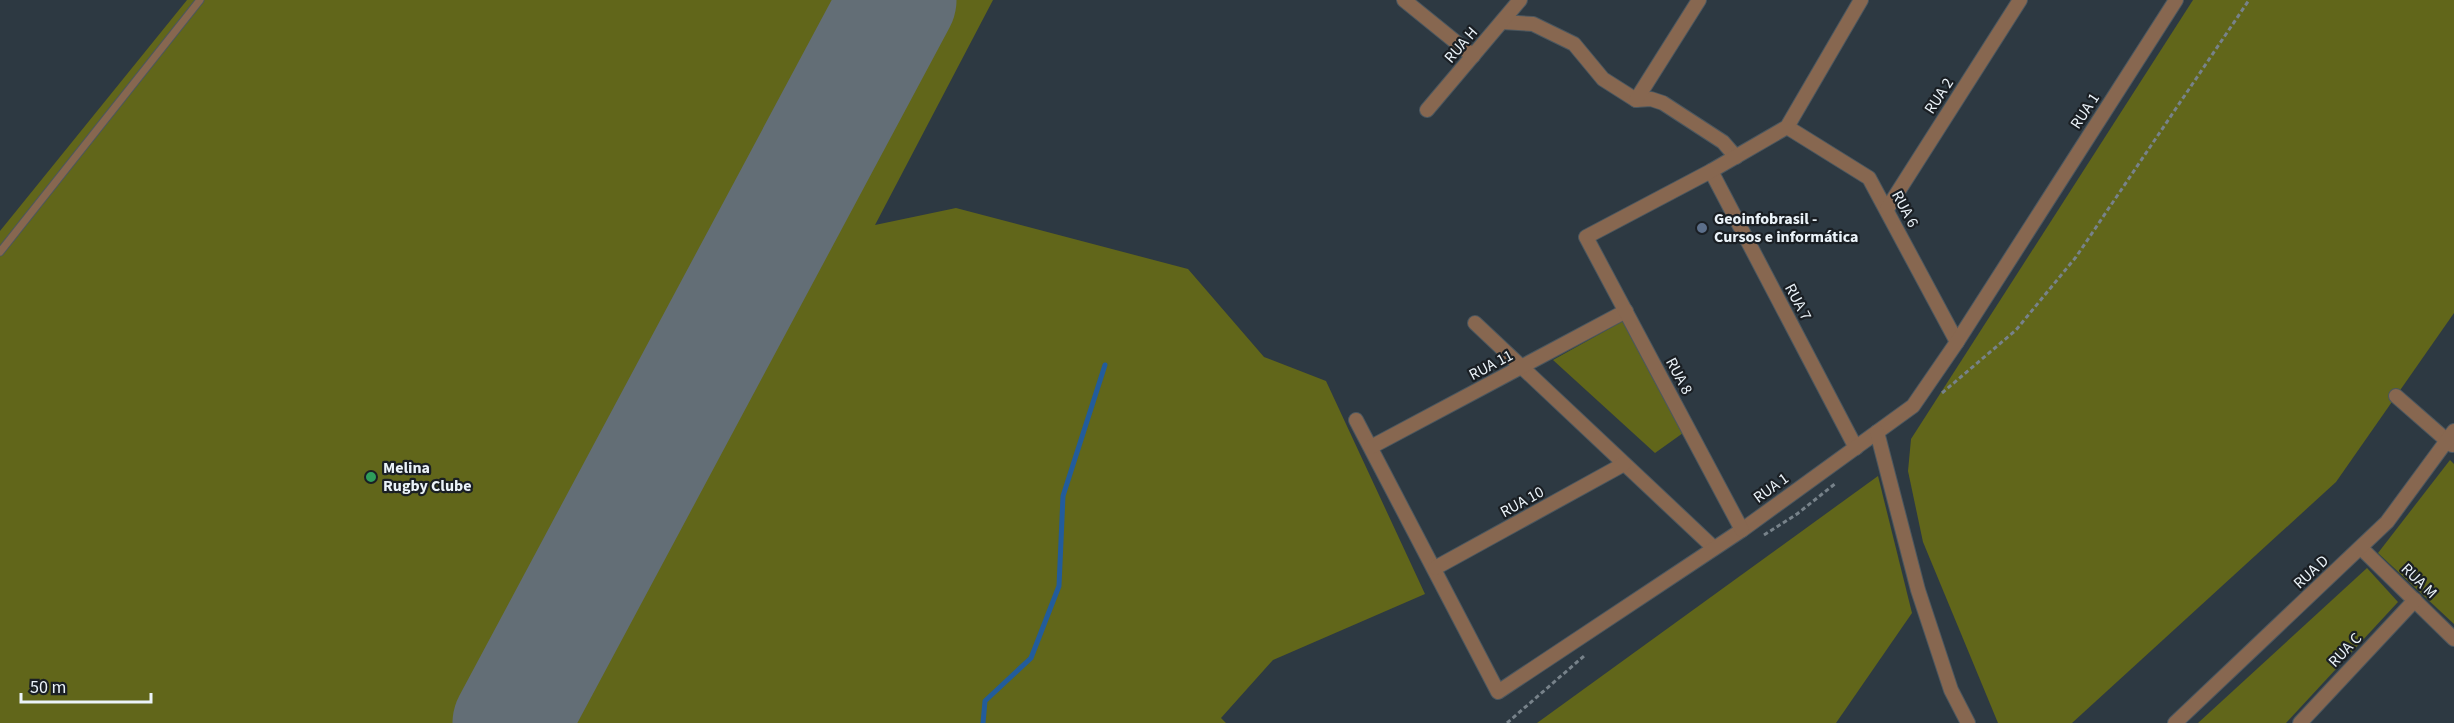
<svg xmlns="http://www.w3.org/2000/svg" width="2454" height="723" viewBox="0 0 2454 723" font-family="'Source Sans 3',sans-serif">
<rect width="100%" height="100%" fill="#2d3942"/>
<g fill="#61661a">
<path d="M187 0H993L875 225 956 208 1188 269 1264 357 1326 381 1425 594 1273 660 1221 718 1226 723H0V231Z"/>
<path d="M2193 0H2454V313L2336 482 2072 723H1998L1923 542 1908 471 1911 439Z"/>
<path d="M1623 321 1683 433 1655 453 1553 360Z"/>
<path d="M2450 460 2454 464V624L2378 553Z"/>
<path d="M1878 476 1912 613 1836 723H1537Z"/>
<path d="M2367 568 2398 602 2286 723H2198Z"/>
</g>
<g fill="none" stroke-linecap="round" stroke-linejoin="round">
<path stroke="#225c9b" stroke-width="5" d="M983 723 985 701 1031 658 1059 586 1063 496 1105 365"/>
<path stroke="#636e76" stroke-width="117" d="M511 723 898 0"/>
<defs>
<path id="lane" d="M0 252 200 0"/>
<g id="street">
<path d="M1404 0 1473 56"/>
<path d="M1502 22 1533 24 1574 44 1603 79 1636 100 1651 99 1663 103 1723 142 1736 157"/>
<path d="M1636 100 1699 0"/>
<path d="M1427 110 1520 0"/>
<path d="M1787 127 1869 178 1957 342"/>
<path d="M1711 171 1856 448"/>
<path d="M1887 209 2020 0"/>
<path d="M1475 323 1714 548"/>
<path d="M2396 396 2452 445"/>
<path d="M1356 420 1498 692 1742 530 1913 406 1957 342 2176 0"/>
<path d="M1877 432 1918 590 1951 690 1968 723"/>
<path d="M1371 447 1626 311"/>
<path d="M1742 530 1586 237 1711 171 1787 127 1861 0"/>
<path d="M2361 548 2454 639"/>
<path d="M1435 568 1624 464"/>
<path d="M2175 723 2387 522 2454 431"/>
<path d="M2300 723 2415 600"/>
</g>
</defs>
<use href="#lane" stroke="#4b575f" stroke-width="9"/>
<use href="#street" stroke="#4b575f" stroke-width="16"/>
<g stroke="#77828a" stroke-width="3" stroke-dasharray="4.5 3" stroke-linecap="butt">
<path d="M1942 393 2016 330 2076 257 2249 0"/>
<path d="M1764 535 1797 514 1836 483"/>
<path d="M1507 723 1584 656"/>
</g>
<use href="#lane" stroke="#876750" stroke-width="7"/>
<use href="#street" stroke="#876750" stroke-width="14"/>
</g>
<circle fill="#5c6f8a" stroke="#1a1f24" stroke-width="2" cx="1702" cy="228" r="6"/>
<circle fill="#2e9e5b" stroke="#1a1f24" stroke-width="2" cx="371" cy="477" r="6"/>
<g text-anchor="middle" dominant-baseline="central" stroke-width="4.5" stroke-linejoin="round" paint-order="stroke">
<g font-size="16" fill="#ebf3f9" stroke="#1a1f24">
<text transform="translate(1461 45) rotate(-49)">RUA H</text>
<text transform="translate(1939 96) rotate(-57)">RUA 2</text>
<text transform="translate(2085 111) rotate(-57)">RUA 1</text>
<text transform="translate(1905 209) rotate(62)">RUA 6</text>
<text transform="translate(1798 302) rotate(62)">RUA 7</text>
<text transform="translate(1491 365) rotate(-28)">RUA 11</text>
<text transform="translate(1679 376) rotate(62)">RUA 8</text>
<text transform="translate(1771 488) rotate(-36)">RUA 1</text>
<text transform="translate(1522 502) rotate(-29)">RUA 10</text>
<text transform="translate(2311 572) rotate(-43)">RUA D</text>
<text transform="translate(2419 581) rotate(44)">RUA M</text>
<text transform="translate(2345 650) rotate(-47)">RUA C</text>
</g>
<g font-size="16" font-weight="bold" fill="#ebf3f9" stroke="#1a1f24" text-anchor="start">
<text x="1714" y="219">Geoinfobrasil -<tspan x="1714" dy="18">Cursos e informática</tspan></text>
<text x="383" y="468">Melina<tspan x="383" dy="18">Rugby Clube</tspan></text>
</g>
</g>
<path d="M21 693v9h130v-9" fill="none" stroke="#ebf3f9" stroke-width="3"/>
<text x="30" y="693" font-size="18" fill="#ebf3f9" stroke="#1a1f24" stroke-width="4.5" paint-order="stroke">50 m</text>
</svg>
